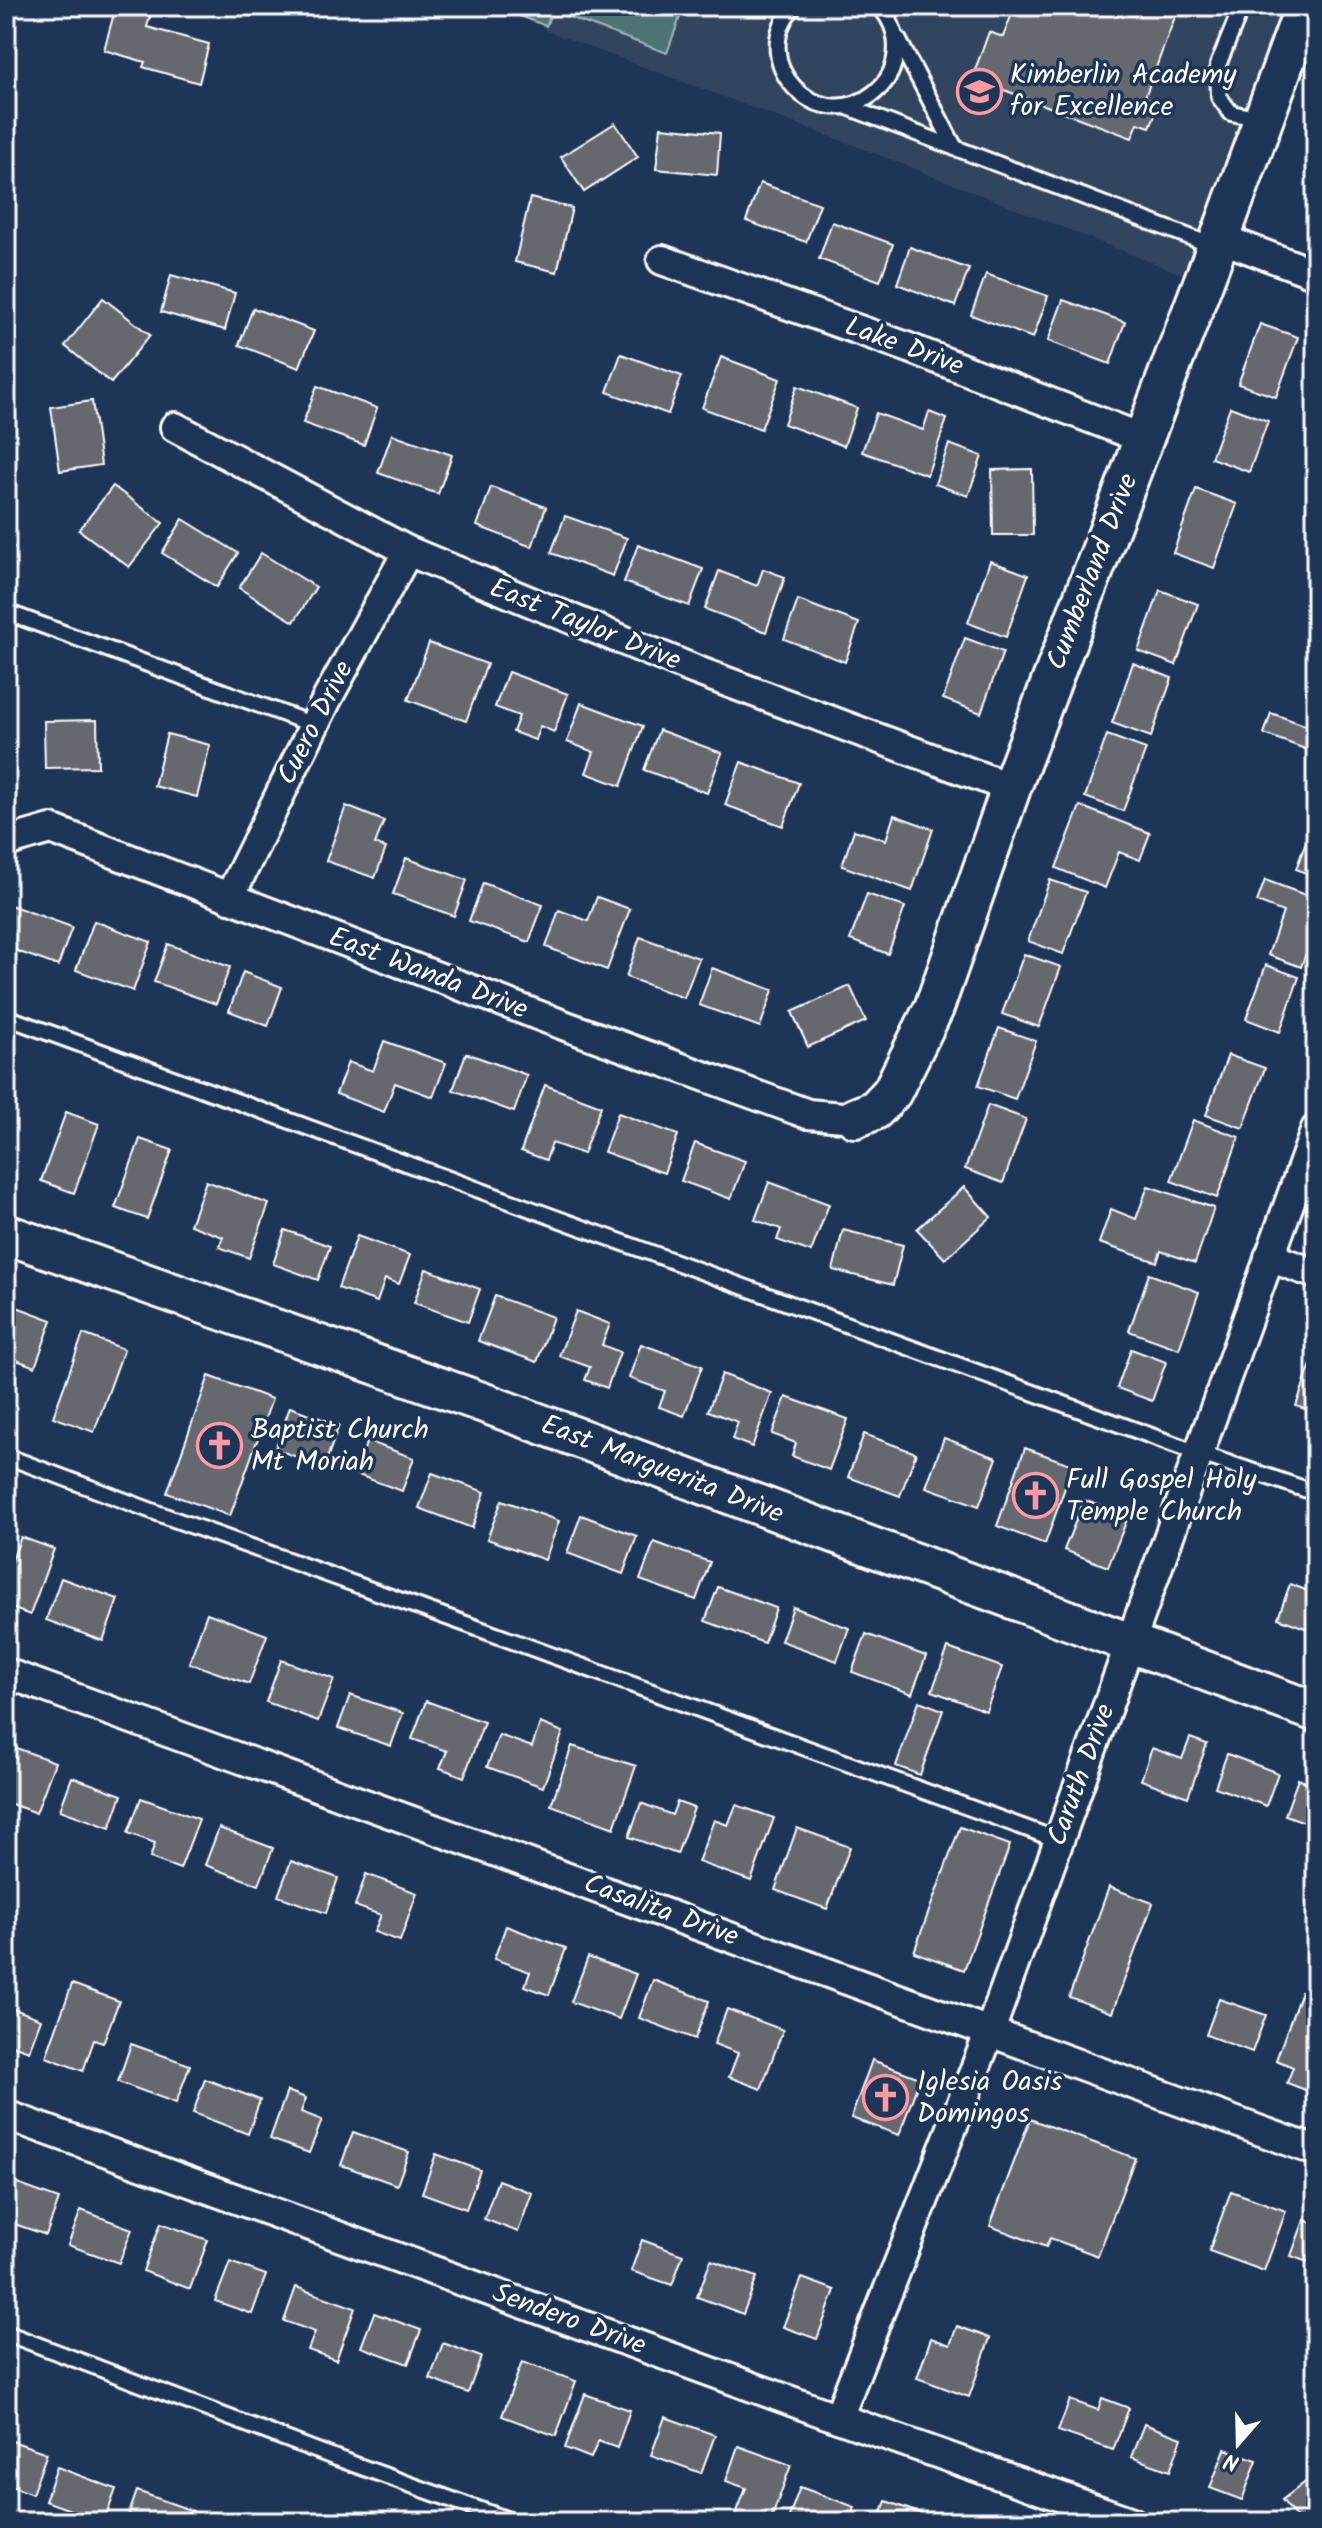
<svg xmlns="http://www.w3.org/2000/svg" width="1322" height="2528" viewBox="0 0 1322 2528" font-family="Kalam,sans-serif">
<rect width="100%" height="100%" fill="#1d3557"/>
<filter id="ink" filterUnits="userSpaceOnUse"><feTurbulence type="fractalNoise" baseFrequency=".0125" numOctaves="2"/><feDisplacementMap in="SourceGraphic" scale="16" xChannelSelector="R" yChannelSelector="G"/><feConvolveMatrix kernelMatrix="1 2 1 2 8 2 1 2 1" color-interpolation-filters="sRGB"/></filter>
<g filter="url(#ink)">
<path fill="#33445e" d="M554 6H1282L1186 276 869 151 544 30Z"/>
<path fill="#4d7375" stroke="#a6b9ba" stroke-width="2" d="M494 6H684L667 53 552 11 546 26Z"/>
<g fill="#666770" stroke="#fff" stroke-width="2">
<path d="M116 6H153L147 27 209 44 199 83 143 67 145 62 104 50Z"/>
<path d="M1015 6H1179L1145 97 1160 103 1150 127 1138 123 1132 138 972 78 989 32 1003 37Z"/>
<path d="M615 123 638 157 584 192 561 157Z"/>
<path d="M661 127 720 133 717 175 656 169Z"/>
<path d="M760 183 820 204 806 242 746 221Z"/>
<path d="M1316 191V212L1309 210Z"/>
<path d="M530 198 572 208 557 272 515 262Z"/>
<path d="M832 222 893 244 880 281 819 259Z"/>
<path d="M910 247 969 269 955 306 897 284Z"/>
<path d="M986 274 1048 296 1033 338 971 315Z"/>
<path d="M171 275 235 293 225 330 161 312Z"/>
<path d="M103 298 150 335 111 383 65 346Z"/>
<path d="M1063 300 1125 322 1110 364 1048 341Z"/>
<path d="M253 308 314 331 299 368 239 345Z"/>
<path d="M1260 324 1298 337 1276 397 1238 384Z"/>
<path d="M621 354 682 376 668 414 607 392Z"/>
<path d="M721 357 780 379 761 429 702 408Z"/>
<path d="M317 386 377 408 364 445 303 423Z"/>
<path d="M797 386 857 408 844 446 784 424Z"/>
<path d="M92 401 101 465 60 471 51 407Z"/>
<path d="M1230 407 1268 421 1249 472 1211 458Z"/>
<path d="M929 412 947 419 927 475 862 452 876 413 923 430Z"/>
<path d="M392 434 452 455 438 494 378 473Z"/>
<path d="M949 444 982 456 968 496 935 484Z"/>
<path d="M1032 469 1033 535H993L992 470Z"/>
<path d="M113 486 163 523 129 567 79 530Z"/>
<path d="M491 487 546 507 532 547 477 526Z"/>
<path d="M1196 489 1237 504 1214 568 1173 553Z"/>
<path d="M565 516 627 538 613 576 551 553Z"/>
<path d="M183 519 238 553 217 587 162 553Z"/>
<path d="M6 544 14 547 6 568Z"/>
<path d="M638 545 703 569 689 606 624 582Z"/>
<path d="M261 553 316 587 294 622 239 588Z"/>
<path d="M990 561 1028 575 1006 637 968 623Z"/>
<path d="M763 569 785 577 766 632 705 609 719 571 757 586Z"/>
<path d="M1160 590 1198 604 1176 665 1138 651Z"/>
<path d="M798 600 859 623 845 662 784 639Z"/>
<path d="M965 638 1003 652 981 713 943 699Z"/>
<path d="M429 643 487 664 466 721 408 700Z"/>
<path d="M1133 663 1172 678 1151 737 1112 723Z"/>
<path d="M508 672 568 694 554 732 540 726 535 740 513 732 519 716 495 707Z"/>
<path d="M581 703 643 726 621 786 586 773 594 752 567 742Z"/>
<path d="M1271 713 1316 729V753L1264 734Z"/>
<path d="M97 720 98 767 45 768 44 721Z"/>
<path d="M659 730 722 753 707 793 644 770Z"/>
<path d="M167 734 210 745 197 797 154 786Z"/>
<path d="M1107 735 1146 749 1123 811 1085 797Z"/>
<path d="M741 762 799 783 783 826 725 805Z"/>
<path d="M346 806 384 821 375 844 386 848 375 878 326 861Z"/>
<path d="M1080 806 1150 833 1140 860 1119 852 1105 888 1056 868Z"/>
<path d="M894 815 933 829 912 891 842 866 854 830 886 840Z"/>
<path d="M1315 817 1316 818V877L1296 869Z"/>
<path d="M406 858 467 880 454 916 393 894Z"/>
<path d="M1050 880 1086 892 1063 954 1028 941Z"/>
<path d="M1265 880 1316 899V926L1301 967 1268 955 1283 912 1257 902Z"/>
<path d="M483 883 543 905 529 942 469 921Z"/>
<path d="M867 894 905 907 888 954 850 940Z"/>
<path d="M597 897 630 909 607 970 546 947 559 910 588 921Z"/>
<path d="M10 905 72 927 58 966 6 947V916Z"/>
<path d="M94 921 151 942 133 991 76 970Z"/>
<path d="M640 937 699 958 684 998 626 977Z"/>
<path d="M168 944 230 967 216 1004 154 982Z"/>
<path d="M1024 954 1061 967 1039 1027 1002 1014Z"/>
<path d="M1266 965 1299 977 1280 1032 1246 1019Z"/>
<path d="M712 968 773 990 760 1027 699 1005Z"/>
<path d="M243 972 282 987 268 1026 229 1011Z"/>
<path d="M850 986 866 1021 808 1047 792 1012Z"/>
<path d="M999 1028 1036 1041 1015 1099 978 1086Z"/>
<path d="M384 1041 446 1063 433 1097 395 1083 384 1112 336 1094 348 1062 373 1071Z"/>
<path d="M466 1053 527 1075 514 1112 453 1090Z"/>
<path d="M1228 1055 1265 1068 1243 1128 1206 1115Z"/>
<path d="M545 1085 601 1106 583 1154 552 1143 546 1160 521 1151Z"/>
<path d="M988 1105 1026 1119 1003 1183 965 1169Z"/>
<path d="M66 1112 99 1124 74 1193 41 1181Z"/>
<path d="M618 1113 678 1135 664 1173 604 1152Z"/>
<path d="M1193 1120 1239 1137 1217 1198 1171 1181Z"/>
<path d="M140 1139 172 1150 147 1219 115 1208Z"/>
<path d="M695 1143 745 1161 731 1199 681 1181Z"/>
<path d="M206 1181 269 1204 249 1258 219 1247 223 1237 190 1225Z"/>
<path d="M769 1182 829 1204 811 1252 777 1240 781 1229 755 1220Z"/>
<path d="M1148 1186 1214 1208 1195 1263 1161 1251 1157 1262 1099 1243 1111 1209 1136 1219Z"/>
<path d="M964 1187 991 1217 945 1259 917 1229Z"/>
<path d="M285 1230 330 1246 318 1280 273 1264Z"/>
<path d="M843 1230 903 1245 893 1285 833 1270Z"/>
<path d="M357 1236 410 1255 399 1284 385 1279 377 1302 338 1288Z"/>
<path d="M426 1269 480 1289 468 1322 414 1303Z"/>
<path d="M1149 1274 1199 1292 1179 1349 1129 1331Z"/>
<path d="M495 1296 553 1317 537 1362 478 1341Z"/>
<path d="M6 1303 52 1320 35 1367 6 1356Z"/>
<path d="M576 1311 610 1324 602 1345 620 1352 607 1388 585 1380 590 1367 559 1356Z"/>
<path d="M83 1334 124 1349 94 1432 53 1417Z"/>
<path d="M641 1344 702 1366 684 1416 659 1407 665 1391 629 1378Z"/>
<path d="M1131 1349 1166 1362 1152 1401 1117 1388Z"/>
<path d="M1313 1359 1316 1360V1413L1296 1406Z"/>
<path d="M722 1374 772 1393 752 1447 732 1439 738 1422 708 1411Z"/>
<path d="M209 1376 272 1399 230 1516 167 1493Z"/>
<path d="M786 1397 848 1419 829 1470 792 1456 796 1443 772 1434Z"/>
<path d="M290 1407 339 1425 324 1467 275 1449Z"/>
<path d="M864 1434 916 1453 900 1496 848 1477Z"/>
<path d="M944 1438 997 1458 979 1506 926 1487Z"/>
<path d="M367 1441 414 1458 402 1491 355 1474Z"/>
<path d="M1025 1448 1073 1465 1045 1544 997 1526Z"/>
<path d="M432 1473 485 1492 472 1528 419 1508Z"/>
<path d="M502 1500 559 1521 545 1560 487 1539Z"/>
<path d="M1084 1500 1128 1517 1108 1567 1064 1550Z"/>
<path d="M581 1515 637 1536 623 1574 567 1553Z"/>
<path d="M21 1537 54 1549 30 1615 6 1606V1576Z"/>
<path d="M654 1542 710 1562 696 1600 640 1580Z"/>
<path d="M61 1578 118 1599 103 1641 46 1620Z"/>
<path d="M1290 1584 1316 1594V1632L1278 1618Z"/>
<path d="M718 1587 776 1608 764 1643 705 1621Z"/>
<path d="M793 1607 849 1628 837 1661 781 1641Z"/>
<path d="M207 1613 267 1635 249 1684 189 1663Z"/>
<path d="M866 1634 926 1656 912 1694 852 1672Z"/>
<path d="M948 1648 1002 1667 986 1711 932 1691Z"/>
<path d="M281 1660 334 1679 318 1721 266 1702Z"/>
<path d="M350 1695 403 1713 391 1746 338 1728Z"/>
<path d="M426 1701 484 1722 464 1777 440 1768 447 1751 412 1739Z"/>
<path d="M919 1701 943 1710 920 1775 896 1766Z"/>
<path d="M540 1723 563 1732 543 1787 487 1767 499 1735 532 1747Z"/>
<path d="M1190 1738 1207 1744 1188 1797 1141 1780 1152 1748 1182 1759Z"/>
<path d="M8 1745 55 1762 36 1813 6 1802 9 1782 6 1781Z"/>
<path d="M572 1746 636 1766 614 1828 551 1805Z"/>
<path d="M1227 1754 1278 1773 1266 1806 1215 1787Z"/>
<path d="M72 1777 122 1795 110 1828 60 1810Z"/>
<path d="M1298 1779 1316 1786V1826L1285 1815Z"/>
<path d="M141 1798 199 1819 180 1869 150 1858 155 1843 128 1833Z"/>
<path d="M677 1802 694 1808 677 1854 629 1837 641 1803 672 1815Z"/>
<path d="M736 1805 774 1818 751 1881 698 1862 714 1820 728 1825Z"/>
<path d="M960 1827 1010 1845 964 1970 914 1952Z"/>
<path d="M219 1828 273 1848 259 1885 205 1865Z"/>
<path d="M797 1828 850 1847 827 1909 775 1890Z"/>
<path d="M291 1861 338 1878 326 1913 278 1896Z"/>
<path d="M366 1874 417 1893 400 1941 374 1932 381 1915 355 1906Z"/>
<path d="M1109 1887 1153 1903 1112 2013 1069 1997Z"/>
<path d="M506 1926 566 1948 549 1995 525 1986 530 1972 494 1959Z"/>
<path d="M588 1957 636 1974 619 2019 571 2002Z"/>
<path d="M653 1980 709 2001 695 2039 639 2018Z"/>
<path d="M72 1984 119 2001 103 2043 94 2040 83 2071 46 2057Z"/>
<path d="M1301 1992 1316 1998V2094L1287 2083 1293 2067 1276 2060Z"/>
<path d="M1219 1999 1266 2015 1252 2052 1206 2035Z"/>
<path d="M6 2006 41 2019 29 2051 6 2043Z"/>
<path d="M727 2009 783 2030 761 2089 729 2077 738 2053 714 2044Z"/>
<path d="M131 2044 190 2065 176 2103 118 2082Z"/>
<path d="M872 2060 920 2078 899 2135 851 2118Z"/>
<path d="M205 2079 260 2100 248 2134 193 2113Z"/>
<path d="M287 2091 306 2098 301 2112 322 2120 309 2153 270 2139Z"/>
<path d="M1030 2119 1135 2158 1098 2256 1050 2238 1046 2247 990 2226Z"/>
<path d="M353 2132 409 2152 397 2185 341 2165Z"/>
<path d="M436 2154 480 2170 466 2209 422 2193Z"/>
<path d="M498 2180 532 2193 518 2232 484 2219Z"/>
<path d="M9 2181 59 2199 46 2235 6 2221V2189Z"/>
<path d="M1231 2191 1286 2211 1264 2271 1209 2251Z"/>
<path d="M81 2210 132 2229 119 2263 68 2245Z"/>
<path d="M1304 2220 1316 2224V2265L1291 2256Z"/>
<path d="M161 2223 208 2240 190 2289 143 2271Z"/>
<path d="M642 2240 683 2255 672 2285 631 2271Z"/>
<path d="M711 2260 757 2277 743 2314 697 2297Z"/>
<path d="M230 2262 266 2275 252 2314 215 2301Z"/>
<path d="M802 2278 835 2290 817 2339 783 2327Z"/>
<path d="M296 2287 355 2308 336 2360 308 2350 315 2332 284 2321Z"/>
<path d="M374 2313 421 2330 408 2364 361 2347Z"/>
<path d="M957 2326 990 2338 969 2397 917 2378 931 2338 950 2345Z"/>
<path d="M443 2343 481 2357 468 2393 430 2379Z"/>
<path d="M522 2362 576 2381 556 2436 502 2416Z"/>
<path d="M585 2394 630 2410 617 2448 598 2441 591 2458 565 2448Z"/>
<path d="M1102 2398 1129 2408 1113 2450 1058 2431 1070 2400 1098 2410Z"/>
<path d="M665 2417 715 2435 701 2473 651 2455Z"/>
<path d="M1144 2424 1182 2438 1170 2471 1131 2457Z"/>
<path d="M12 2441 47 2453 32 2494 6 2484V2445L10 2446Z"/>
<path d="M738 2446 791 2465 770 2522H733L746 2488 726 2481Z"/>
<path d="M1225 2449 1257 2460 1242 2500 1210 2488Z"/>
<path d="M57 2467 116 2489 104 2522 45 2501Z"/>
<path d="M1316 2474V2522H1300L1282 2500Z"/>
<path d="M800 2487 855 2507 850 2522H787Z"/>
<path d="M137 2491 193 2511 189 2522H126Z"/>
<path d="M886 2501 933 2518 931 2522H878Z"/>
</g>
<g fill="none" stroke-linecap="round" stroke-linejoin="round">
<defs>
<g id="lane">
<path d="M794 6C745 61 816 138 874 93 884 85 891 75 894 63 899 42 894 22 879 6"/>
<path d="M1242 6 1218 65 1219 97 1231 113 1262 119"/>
<path d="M898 39 955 148"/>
<path d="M845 106 1216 247"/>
<path d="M6 612 314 725"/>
<path d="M6 1017 1198 1453 1316 1493"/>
<path d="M6 1456 176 1520 466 1624 1058 1840"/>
<path d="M6 2333 328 2455 514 2522"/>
</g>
<g id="street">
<path d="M1220 238 1316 274"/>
<path d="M662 260 904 346 1144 439"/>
<path d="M175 427 408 551 695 670 1011 788"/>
<path d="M6 842 51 829 566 1026 808 1114 855 1118"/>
<path d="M229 898 327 699 408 551"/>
<path d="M1269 1257 1316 1274"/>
<path d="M6 1673 1316 2151"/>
<path d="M6 2115 838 2418 1132 2522"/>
<path d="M838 2418 990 2031 1316 1129"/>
</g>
<g id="secondary">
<path d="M855 1118 875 1110 892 1092 934 1008 1011 788 1220 238 1305 6"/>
<path d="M6 1234 490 1405 1316 1712"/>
</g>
</defs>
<use href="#lane" stroke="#fff" stroke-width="20"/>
<use href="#street" stroke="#fff" stroke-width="34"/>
<use href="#secondary" stroke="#fff" stroke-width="44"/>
<use href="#lane" stroke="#1d3557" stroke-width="14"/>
<use href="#street" stroke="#1d3557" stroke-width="28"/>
<use href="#secondary" stroke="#1d3557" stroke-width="38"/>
</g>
</g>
<defs>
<symbol id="school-ring" viewBox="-11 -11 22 22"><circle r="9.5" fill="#1d3557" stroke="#ff9aa2" stroke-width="1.5"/><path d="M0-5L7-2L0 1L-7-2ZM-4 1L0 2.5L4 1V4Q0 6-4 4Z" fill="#ff9aa2"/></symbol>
<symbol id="church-ring" viewBox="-11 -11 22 22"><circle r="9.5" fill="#1d3557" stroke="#ff9aa2" stroke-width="1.5"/><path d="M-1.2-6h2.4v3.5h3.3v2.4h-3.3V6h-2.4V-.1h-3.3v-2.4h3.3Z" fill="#ff9aa2"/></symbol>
</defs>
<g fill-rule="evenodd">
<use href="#school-ring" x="954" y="66" width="51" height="51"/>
<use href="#church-ring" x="194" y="1420" width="51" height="51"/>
<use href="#church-ring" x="1010" y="1470" width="51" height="51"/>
<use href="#church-ring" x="860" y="2072" width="51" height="51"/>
</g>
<g text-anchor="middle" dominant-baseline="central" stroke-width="7" stroke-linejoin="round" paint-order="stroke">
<g font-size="28" fill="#fff" stroke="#1d3557" text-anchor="start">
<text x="1010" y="75">Kimberlin Academy<tspan x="1010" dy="32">for Excellence</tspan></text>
<text x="251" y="1430">Baptist Church<tspan x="251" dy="32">Mt Moriah</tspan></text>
<text x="1066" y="1480">Full Gospel Holy<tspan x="1066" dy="32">Temple Church</tspan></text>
<text x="917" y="2082">Iglesia Oasis<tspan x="917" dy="32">Domingos</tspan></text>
</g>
<g font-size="28" fill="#fff" stroke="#1d3557">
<text transform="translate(904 347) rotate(20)">Lake Drive</text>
<text transform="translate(1093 572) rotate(-69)">Cumberland Drive</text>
<text transform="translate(585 625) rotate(22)">East Taylor Drive</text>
<text transform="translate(316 723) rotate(-63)">Cuero Drive</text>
<text transform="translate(428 974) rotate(21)">East Wanda Drive</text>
<text transform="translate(662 1470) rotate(21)">East Marguerita Drive</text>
<text transform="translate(1082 1775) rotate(-70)">Caruth Drive</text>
<text transform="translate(661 1911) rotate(20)">Casalita Drive</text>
<text transform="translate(569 2320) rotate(20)">Sendero Drive</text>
</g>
</g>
<rect width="1322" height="2528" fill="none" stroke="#1d3557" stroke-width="32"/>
<rect x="16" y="16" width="1290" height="2496" fill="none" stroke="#fff" stroke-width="3" filter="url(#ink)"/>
<g transform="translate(1238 2444) rotate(200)" stroke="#1d3557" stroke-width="6" paint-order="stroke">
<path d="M0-6L14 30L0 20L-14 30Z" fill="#ffffff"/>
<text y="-12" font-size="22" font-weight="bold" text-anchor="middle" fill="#ffffff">N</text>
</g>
</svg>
